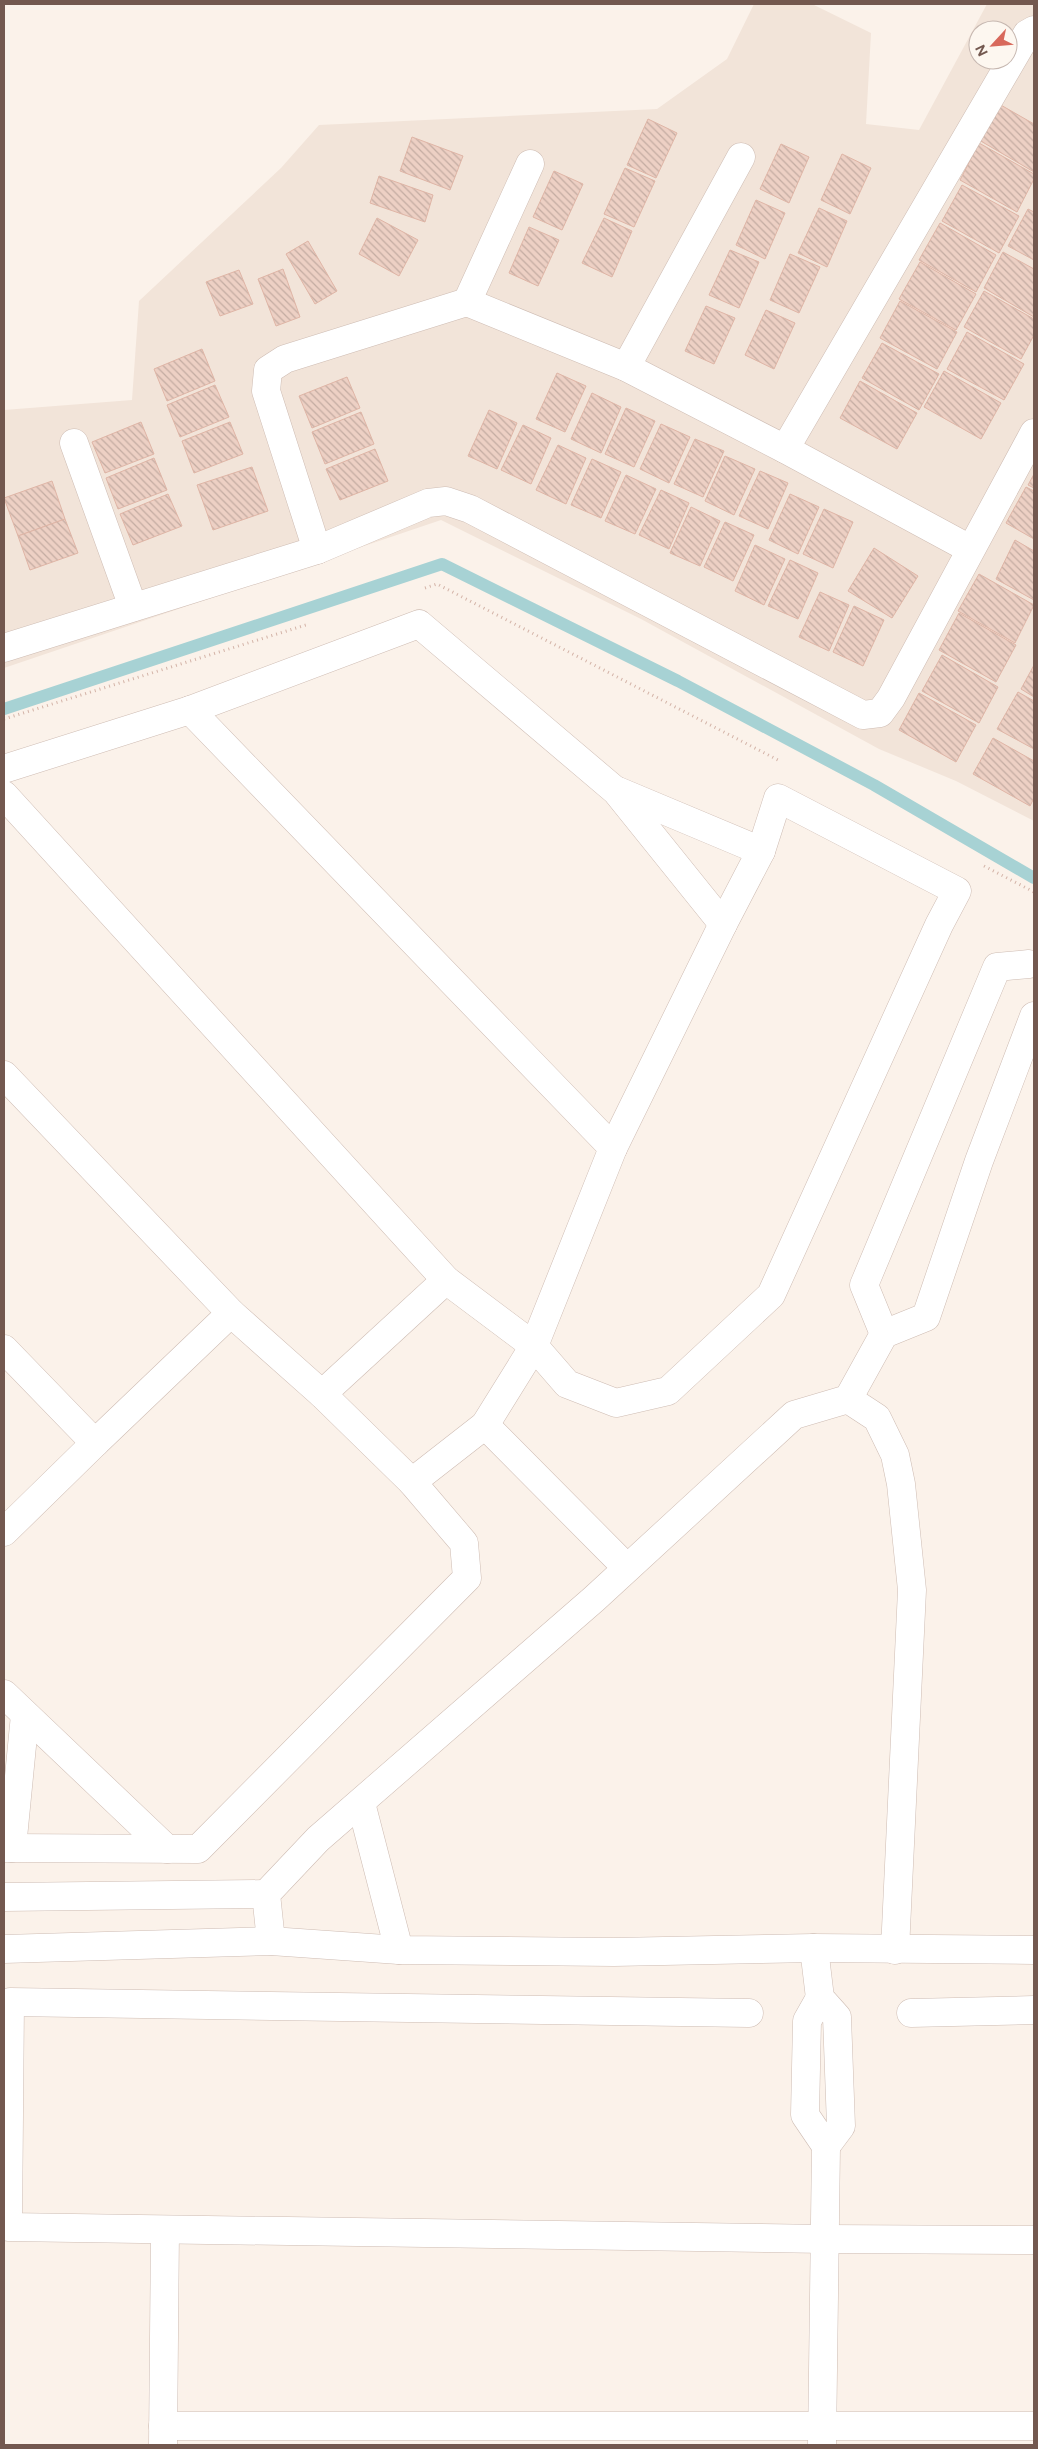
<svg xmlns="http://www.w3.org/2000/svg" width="1038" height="2449" viewBox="0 0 1038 2449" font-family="Figtree,sans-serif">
<defs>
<pattern id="building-back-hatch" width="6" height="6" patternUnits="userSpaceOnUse" patternTransform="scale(1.25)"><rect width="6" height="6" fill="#edd0c4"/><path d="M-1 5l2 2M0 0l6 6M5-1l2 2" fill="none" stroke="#c4aca2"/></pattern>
</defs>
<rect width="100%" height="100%" fill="#fbf2ea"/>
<path fill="#f2e4d9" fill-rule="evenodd" d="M754 4H812L871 33 866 124 919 130 987 4H1034V821L956 781 879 749 641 619 441 520 4 668V410L132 400 139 301 281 168 319 125 657 109 727 59ZM978 30H1008V60H978Z"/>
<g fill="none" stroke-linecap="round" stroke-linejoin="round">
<path stroke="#a7d2d4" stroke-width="12" d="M4 709 442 564 678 681 874 785 1034 878"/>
</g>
<g fill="url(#building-back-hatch)" stroke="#dfb5a6">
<path d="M999 104 1034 124V172L979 140Z"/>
<path d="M648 119 677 133 656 178 627 165Z"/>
<path d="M412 137 463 156 450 190 400 171Z"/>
<path d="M979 143 1034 174V179L1017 212 960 180Z"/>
<path d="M781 144 809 157 789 203 760 189Z"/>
<path d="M842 154 871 168 850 214 821 200Z"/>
<path d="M625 168 655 181 634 227 604 214Z"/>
<path d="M554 171 583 184 562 230 533 217Z"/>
<path d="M379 176 433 195 425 222 370 203Z"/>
<path d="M962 185 1019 216 999 253 942 221Z"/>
<path d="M756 200 785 213 765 259 736 245Z"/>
<path d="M819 208 847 221 827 267 798 253Z"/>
<path d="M1028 209 1034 212V260L1008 246Z"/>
<path d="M377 218 418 240 399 276 359 254Z"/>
<path d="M604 218 632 231 612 277 582 263Z"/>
<path d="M940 223 996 255 976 292 919 260Z"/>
<path d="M529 227 559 240 538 286 509 273Z"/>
<path d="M308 241 337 291 315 304 286 254Z"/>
<path d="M730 250 759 262 739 308 709 295Z"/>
<path d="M1003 252 1034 269V317L984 288Z"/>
<path d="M790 254 820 267 799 313 770 300Z"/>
<path d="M920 262 976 294 956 330 899 299Z"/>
<path d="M283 269 300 317 276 326 258 279Z"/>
<path d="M239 270 253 304 220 316 206 282Z"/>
<path d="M984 291 1034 319V335L1021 359 964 327Z"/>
<path d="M900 301 957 332 937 369 880 338Z"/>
<path d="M706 306 735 318 714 364 685 351Z"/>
<path d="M766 310 795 323 774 369 745 355Z"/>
<path d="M967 332 1024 364 1004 400 947 369Z"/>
<path d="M882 343 939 374 919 410 862 378Z"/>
<path d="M202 349 215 381 167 401 154 369Z"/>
<path d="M944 371 1001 403 981 439 924 407Z"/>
<path d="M557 373 586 386 565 432 536 419Z"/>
<path d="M347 377 360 408 312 428 299 396Z"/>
<path d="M860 381 917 413 897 449 840 418Z"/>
<path d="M215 385 229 417 180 437 167 405Z"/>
<path d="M592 393 621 407 601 453 571 439Z"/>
<path d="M626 408 655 421 634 467 605 454Z"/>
<path d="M489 410 517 423 497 469 468 456Z"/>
<path d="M361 412 374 444 325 464 312 432Z"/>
<path d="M141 422 154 454 105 473 92 442Z"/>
<path d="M230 422 243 454 194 473 182 441Z"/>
<path d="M661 424 690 437 669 483 640 469Z"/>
<path d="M523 425 551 438 531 484 501 470Z"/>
<path d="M695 439 724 451 703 497 674 484Z"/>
<path d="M558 445 586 458 566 504 536 490Z"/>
<path d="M375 449 388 481 340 500 326 469Z"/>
<path d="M725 456 755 469 734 515 705 501Z"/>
<path d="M154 458 167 490 118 509 106 478Z"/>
<path d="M592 459 621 472 601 518 571 505Z"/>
<path d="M252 467 268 511 213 530 197 485Z"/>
<path d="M760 471 788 483 768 529 739 516Z"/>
<path d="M1034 474V488L1028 485Z"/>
<path d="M626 475 656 489 635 534 605 521Z"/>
<path d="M52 481 65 519 18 536 4 498Z"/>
<path d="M1026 487 1034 491V539L1006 523Z"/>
<path d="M661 490 689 503 669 549 639 535Z"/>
<path d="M168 494 182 526 133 545 120 514Z"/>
<path d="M790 494 819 507 798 554 769 540Z"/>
<path d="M691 507 720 521 700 566 670 553Z"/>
<path d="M824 509 853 522 833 568 803 554Z"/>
<path d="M65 519 78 553 30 570 18 536Z"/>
<path d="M725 522 754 535 733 581 704 567Z"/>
<path d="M1015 540 1034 551V600L996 579Z"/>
<path d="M755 545 785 559 764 605 735 591Z"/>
<path d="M874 548 918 576 892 618 848 591Z"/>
<path d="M790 560 818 573 798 619 768 606Z"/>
<path d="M979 574 1034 605 1015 643 958 611Z"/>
<path d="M820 592 849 605 829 651 799 637Z"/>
<path d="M854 606 884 620 863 666 833 652Z"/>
<path d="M959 613 1016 645 996 682 939 650Z"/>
<path d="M942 655 998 687 979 723 922 691Z"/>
<path d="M1034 665V697L1021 689Z"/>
<path d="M1018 692 1034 701V749L997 729Z"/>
<path d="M919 693 976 725 956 762 899 730Z"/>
<path d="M993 738 1034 761V798L1030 806 973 774Z"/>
</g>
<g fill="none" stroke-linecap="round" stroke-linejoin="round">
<defs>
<g id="minor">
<path d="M467 302 530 164"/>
<path d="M626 367 741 157"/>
<path d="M74 443 133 607"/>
<path d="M785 449 1027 34 1034 30"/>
<path d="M317 550 266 391 268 370 285 359 467 302 626 367 785 449 970 549"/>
<path d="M4 648 317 550 428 503 446 501 470 509 863 715 880 713 891 698 1034 433"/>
<path d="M190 710 613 1148"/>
<path d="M4 769 190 710 419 624 616 791 723 924"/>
<path d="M618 791 761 851"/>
<path d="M4 795 446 1280 534 1346 567 1384 616 1403 668 1391 771 1295 939 925 957 891 778 798 761 851 723 924 613 1148 534 1346 485 1425 412 1482 322 1394 231 1313 4 1075"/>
<path d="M884 1334 864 1285 997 967 1029 964"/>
<path d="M4 1349 95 1443 231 1313"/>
<path d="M322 1394 446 1280"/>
<path d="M848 1399 877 1418 895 1455 901 1484 912 1590 895 1950"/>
<path d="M485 1425 627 1568"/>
<path d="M4 1532 95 1443"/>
<path d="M4 1694 167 1849"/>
<path d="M361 1803 399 1950"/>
<path d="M4 1848 198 1849 467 1578 464 1543 412 1482"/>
<path d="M12 1848 25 1715"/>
<path d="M4 1897 266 1894"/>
<path d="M271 1941 266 1894 318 1839 594 1599 794 1415 848 1399 884 1334 926 1317 979 1161 1034 1016"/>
<path d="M814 1948 820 1998 837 2017 841 2126 826 2146"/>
<path d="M4 1949 271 1941 399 1950 614 1952 814 1948 1034 1950"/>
<path d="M820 1998 807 2021 805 2115 826 2146 822 2445"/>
<path d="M749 2013 10 2002 8 2227 825 2239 1034 2240"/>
<path d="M911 2013 1034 2010"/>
<path d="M163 2426H1034"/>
<path d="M163 2445 165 2230"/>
</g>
</defs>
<use href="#minor" stroke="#cebcb3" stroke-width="29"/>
<g stroke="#d3b3a7" stroke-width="3" stroke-dasharray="1 4" stroke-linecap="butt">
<path d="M425 588 437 584 780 761"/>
<path d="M4 719 309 624"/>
<path d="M984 866 1034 892"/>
</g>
<use href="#minor" stroke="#fff" stroke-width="28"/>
</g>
<rect width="1038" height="2449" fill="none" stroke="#73584f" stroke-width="10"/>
<g transform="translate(993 45) rotate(244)"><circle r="24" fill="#fdf7f0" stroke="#c6b7b0"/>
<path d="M0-4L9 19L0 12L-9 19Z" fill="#d8695c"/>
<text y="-8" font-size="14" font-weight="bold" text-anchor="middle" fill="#73584f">N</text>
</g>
</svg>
